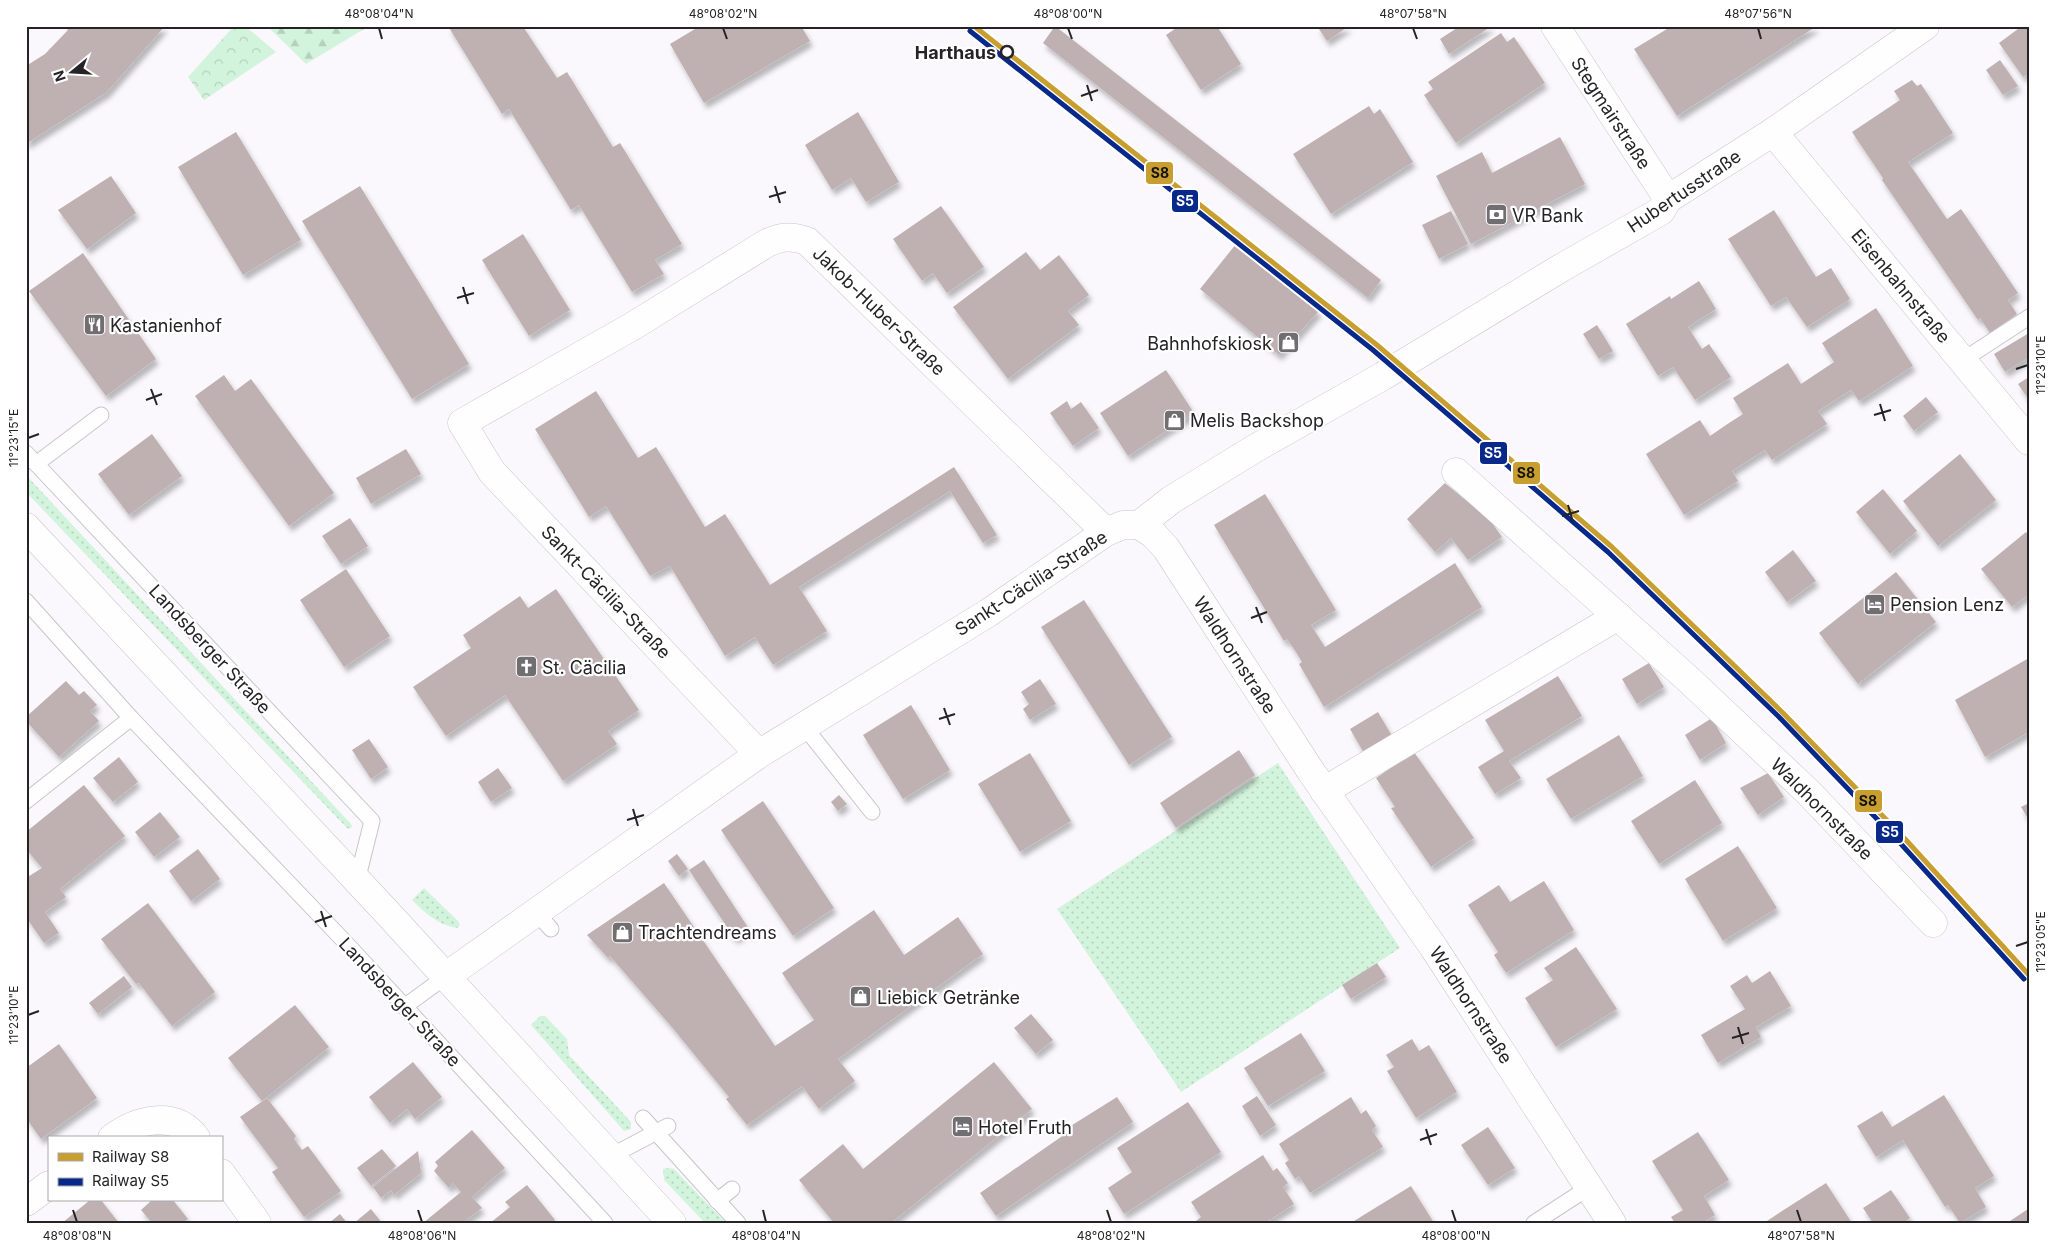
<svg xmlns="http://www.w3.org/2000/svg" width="2055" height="1249" viewBox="0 0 2055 1249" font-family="Inter,sans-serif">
<defs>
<pattern id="grass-dots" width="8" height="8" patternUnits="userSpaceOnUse" patternTransform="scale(1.25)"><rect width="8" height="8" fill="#d3f4dc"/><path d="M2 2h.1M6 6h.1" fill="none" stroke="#b5d1bd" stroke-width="1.8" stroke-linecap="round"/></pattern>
<pattern id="forest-firs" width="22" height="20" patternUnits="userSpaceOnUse" patternTransform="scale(1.25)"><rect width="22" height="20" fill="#d3f4dc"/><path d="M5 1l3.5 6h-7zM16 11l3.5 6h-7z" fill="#b5d1bd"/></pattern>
<pattern id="park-crowns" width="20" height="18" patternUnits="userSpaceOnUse" patternTransform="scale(1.25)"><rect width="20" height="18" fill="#d3f4dc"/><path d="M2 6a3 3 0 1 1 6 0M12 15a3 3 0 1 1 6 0" fill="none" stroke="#b5d1bd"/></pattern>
<filter id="shadow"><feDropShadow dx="3" dy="5.5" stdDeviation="2.5" flood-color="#0004"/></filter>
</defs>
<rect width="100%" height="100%" fill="#faf8fc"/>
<g fill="url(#grass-dots)">
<path d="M26 475 351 824 352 827 349 829 346 827 26 492Z"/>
<path d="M1278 763 1400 948 1181 1092 1057 909Z"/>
<path d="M424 888 458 921 460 925 457 928C438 925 425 913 412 900Z"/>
<path d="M540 1016H545L567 1039 569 1055 631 1122V1129L624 1131 531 1025Z"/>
<path d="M667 1168 674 1169 726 1223H705L664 1180 663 1169Z"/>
</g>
<path fill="url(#forest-firs)" d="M267 26H369L306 64Z"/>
<path fill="url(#park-crowns)" d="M234 26H245L276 52 204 100 188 77Z"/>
<g fill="#bfb0b1" filter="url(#shadow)">
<path d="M64 26H165L107 92 26 144V66L45 54 68 30Z"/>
<path d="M448 26H526L524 28 557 78 567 72 613 147 620 143 682 244 655 260 664 274 632 292 579 205 571 210 509 109 502 114Z"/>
<path d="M700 26H801L810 41 704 103 670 44Z"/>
<path d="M1055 26 1381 280 1368 298 1043 43Z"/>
<path d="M1179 26H1217L1241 64 1201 90 1166 35Z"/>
<path d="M1317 26H1349L1327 41Z"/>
<path d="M1460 26H1492L1449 54 1440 39Z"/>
<path d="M1672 26H1817L1677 116 1634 49Z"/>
<path d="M2022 26H2029V73L2023 77 1999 43Z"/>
<path d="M1501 33 1507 42 1514 37 1545 83 1456 143 1424 95 1433 89 1428 82Z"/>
<path d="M2000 60 2018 86 2003 95 1986 70Z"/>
<path d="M1912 80 1917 86 1921 84 1953 133 1908 162 1947 219 1961 209 2018 293 2008 300 2017 314 1990 333 1980 318 1978 320 1882 180 1883 178 1852 132 1900 100 1894 91Z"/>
<path d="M1369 106 1374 114 1380 109 1413 162 1331 214 1293 154Z"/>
<path d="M858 112 899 182 866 202 851 178 832 190 805 145Z"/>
<path d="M236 132 301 240 243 275 178 167Z"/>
<path d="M1560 137 1585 184 1471 244 1436 176 1482 152 1492 173Z"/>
<path d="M111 176 136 213 87 249 58 210Z"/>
<path d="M360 186 469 364 412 399 302 221Z"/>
<path d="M941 206 984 267 947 293 933 273 922 281 893 239Z"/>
<path d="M1774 210 1816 277 1831 268 1850 299 1807 327 1786 297 1771 306 1728 239Z"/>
<path d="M1451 211 1468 244 1439 259 1422 225Z"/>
<path d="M523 234 570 310 529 336 482 260Z"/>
<path d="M1236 244 1319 311 1279 355 1200 289Z"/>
<path d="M1026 252 1040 270 1059 255 1089 295 1068 311 1079 325 1008 379 953 307Z"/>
<path d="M83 253 156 359 106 396 29 291Z"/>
<path d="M1699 281 1716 309 1688 327 1702 349 1709 344 1731 377 1695 400 1673 367 1658 376 1626 324 1670 296 1671 299Z"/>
<path d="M1876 308 1913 366 1859 401 1851 390 1818 411 1827 424 1772 460 1765 450 1749 460 1732 471 1738 481 1684 515 1646 454 1700 420 1710 436 1726 425 1743 414 1733 398 1788 363 1801 384 1834 362 1822 343Z"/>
<path d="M1597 325 1613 351 1599 359 1583 334Z"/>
<path d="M2029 333V357L2005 372 1994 354Z"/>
<path d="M1166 370 1194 413 1128 456 1100 413Z"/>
<path d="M224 375 235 391 251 379 334 493 289 526 195 396Z"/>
<path d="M2029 377V400L2018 384Z"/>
<path d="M596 391 638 458 656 447 705 527 725 514 770 585 954 467 997 535 983 543 950 491 799 587 827 631 773 665 755 637 725 656 670 566 650 576 606 506 589 517 535 429Z"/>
<path d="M1926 397 1938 412 1914 431 1903 416Z"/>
<path d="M1067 401 1071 409 1081 402 1099 428 1073 446 1050 413Z"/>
<path d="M152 434 182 476 129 515 98 474Z"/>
<path d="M406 449 421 474 371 504 356 478Z"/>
<path d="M1960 454 1996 500 1938 546 1903 501Z"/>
<path d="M1445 483 1490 520 1502 537 1468 560 1451 538 1435 552 1407 519Z"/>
<path d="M1883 489 1917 531 1890 554 1856 512Z"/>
<path d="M1265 494 1336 610 1311 625 1325 647 1455 563 1482 607 1324 707 1299 664 1302 662 1296 652 1287 639 1284 641 1214 525Z"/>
<path d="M350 518 368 546 341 564 322 536Z"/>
<path d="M2026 532 2029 536V594L2012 607 1981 569Z"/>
<path d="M1793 550 1816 581 1787 602 1765 572Z"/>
<path d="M346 569 390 636 344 667 300 600Z"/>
<path d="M1896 572 1936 622 1858 684 1819 633Z"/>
<path d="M556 589 639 710 608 731 617 744 563 781 505 695 446 736 413 687 471 648 463 635 520 596 528 608Z"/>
<path d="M1084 600 1172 737 1129 765 1041 627Z"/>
<path d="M2029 658V732L1985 757 1955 700Z"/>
<path d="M1649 663 1664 687 1637 704 1622 679Z"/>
<path d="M1558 676 1582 716 1509 761 1521 778 1495 794 1478 767 1504 751 1485 720Z"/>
<path d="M1040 679 1056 704 1030 720 1023 709 1029 704 1021 692Z"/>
<path d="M66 681 79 695 84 691 97 705 90 711 99 721 59 757 26 721V717Z"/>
<path d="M911 705 950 770 903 799 863 735Z"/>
<path d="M1378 712 1392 736 1364 753 1350 729Z"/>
<path d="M1712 718 1726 743 1700 760 1685 735Z"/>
<path d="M1619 735 1643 776 1571 819 1546 779Z"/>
<path d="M369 739 388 767 371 779 352 750Z"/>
<path d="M1239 750 1255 775 1176 828 1160 803Z"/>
<path d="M1414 752 1474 838 1431 867 1391 808 1395 807 1376 778Z"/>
<path d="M1030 753 1071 821 1020 852 978 784Z"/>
<path d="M119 757 138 782 113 802 93 778Z"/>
<path d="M498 768 512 788 491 802 478 782Z"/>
<path d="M1768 773 1784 797 1758 815 1740 788Z"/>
<path d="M1695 780 1722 823 1659 864 1631 821Z"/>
<path d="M84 785 125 836 60 889 66 897 45 912 59 933 44 943 26 917V878L42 868 26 849V832Z"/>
<path d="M839 795 847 804 838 811 831 802Z"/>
<path d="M763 801 834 908 793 936 721 830Z"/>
<path d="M2029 803V820L2021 807Z"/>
<path d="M160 812 180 837 154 857 135 832Z"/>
<path d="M1738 846 1777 908 1723 941 1685 879Z"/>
<path d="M198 849 220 879 191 901 169 871Z"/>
<path d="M677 854 688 869 679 876 668 861Z"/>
<path d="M704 860 749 929 735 939 689 870Z"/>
<path d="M1544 881 1574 930 1506 973 1494 955 1498 952 1468 905 1499 885 1510 902Z"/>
<path d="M664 883 775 1046 814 1020 782 973 874 910 904 955 958 917 983 954 838 1059 855 1081 819 1109 802 1086 747 1125 726 1099 729 1097 671 1026 610 956 608 958 587 935Z"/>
<path d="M148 903 215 992 172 1026 139 983 136 984 101 939Z"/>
<path d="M1576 947 1617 1009 1556 1047 1525 998 1553 980 1544 968Z"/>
<path d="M1377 963 1386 977 1351 999 1342 985Z"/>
<path d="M1770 971 1791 1006 1756 1027 1761 1037 1718 1063 1701 1035 1745 1009 1730 986 1747 975 1752 983Z"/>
<path d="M124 976 132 987 98 1014 89 1003Z"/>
<path d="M295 1005 329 1047 262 1101 228 1058Z"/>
<path d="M1031 1014 1053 1040 1036 1054 1014 1028Z"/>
<path d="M1301 1033 1325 1071 1268 1106 1244 1068Z"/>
<path d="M1412 1039 1419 1051 1429 1045 1457 1092 1416 1118 1387 1071 1394 1067 1386 1055Z"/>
<path d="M59 1044 97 1098 41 1139 26 1118V1068Z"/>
<path d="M413 1062 442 1097 415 1119 407 1109 390 1123 369 1097Z"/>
<path d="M994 1062 1032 1109 891 1223H834L799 1180 843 1144 863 1169Z"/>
<path d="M1944 1095 1994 1176 1975 1188 1986 1207 1960 1223 1948 1205 1945 1207 1903 1140 1876 1157 1857 1126 1882 1111 1892 1127Z"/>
<path d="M1257 1096 1276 1125 1260 1136 1242 1106Z"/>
<path d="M1117 1097 1133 1122 996 1216 980 1193 1071 1130 1069 1127Z"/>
<path d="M1351 1097 1361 1114 1366 1110 1376 1126 1372 1130 1383 1147 1310 1193 1299 1176 1295 1179 1285 1163 1289 1160 1279 1144Z"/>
<path d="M267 1098 296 1136 294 1139 302 1150 308 1146 341 1191 304 1217 272 1172 278 1168 240 1117Z"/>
<path d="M1188 1102 1221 1152 1124 1214 1108 1188 1132 1172 1117 1148Z"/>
<path d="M1488 1127 1515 1168 1488 1185 1461 1145Z"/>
<path d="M472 1130 505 1168 472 1197 482 1208 462 1223H423L461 1192 453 1183 449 1188 434 1171 438 1166 435 1162Z"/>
<path d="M1698 1132 1729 1180 1704 1196 1715 1215 1702 1223H1675L1671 1217 1683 1210 1652 1161Z"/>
<path d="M382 1149 396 1166 371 1186 357 1168Z"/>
<path d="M418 1151 421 1173 394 1195 391 1190 381 1198 373 1187Z"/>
<path d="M1263 1155 1273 1171 1277 1168 1288 1183 1283 1187 1294 1204 1265 1223H1197L1196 1221 1201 1217 1191 1202Z"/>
<path d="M1826 1183 1852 1223H1764L1782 1211Z"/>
<path d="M527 1185 555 1220 551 1223H490L510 1207 505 1202Z"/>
<path d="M1411 1186 1434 1223H1351L1362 1216Z"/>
<path d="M1891 1190 1910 1218 1903 1223H1873L1863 1208Z"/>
<path d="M90 1200H101L119 1223H62Z"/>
<path d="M152 1200H173L188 1219 183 1223H152L141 1210Z"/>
<path d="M371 1209 382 1223H354Z"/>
<path d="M2028 1209 2029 1223H2007Z"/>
<path d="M340 1214 347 1223H329Z"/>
</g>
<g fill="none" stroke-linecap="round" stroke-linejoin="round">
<defs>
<g id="lane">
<path d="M1963 360 2029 317"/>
<path d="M26 453 372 821 357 881"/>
<path d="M36 464 101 415"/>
<path d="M26 601 131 718 345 942 605 1223"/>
<path d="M803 725 872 812"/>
<path d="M26 801 131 718"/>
<path d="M535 911 551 929"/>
<path d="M404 1007 445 977"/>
<path d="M643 1118 738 1223"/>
<path d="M611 1156 668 1126"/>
<path d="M717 1201 732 1189"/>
<path d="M1534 1223 1588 1188"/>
</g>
<g id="street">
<path d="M1555 26 1668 199"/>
<path d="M1773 132 2029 441"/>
<path d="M1456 472 1688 679 1808 792 1933 923"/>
<path d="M1139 525 1153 534 1166 548 1310 770 1434 948 1612 1223"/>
<path d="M759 754 492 472 462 423 633 326 767 243C782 236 792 236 807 241L1106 532"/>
<path d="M1324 791 1618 616"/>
<path d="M445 977 759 754 988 613 1106 532 1123 525H1139L1171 500 1254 449 1383 376 1561 268 1661 211 1668 199 1773 132 1925 26"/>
<path d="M112 1138C136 1120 174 1109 196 1138"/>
<path d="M221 1173 257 1223"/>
<path d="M26 1202 49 1185"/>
</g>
<path id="secondary" d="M26 527 382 907 672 1223"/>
</defs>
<use href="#lane" stroke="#c8c6ca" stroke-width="17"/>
<use href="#street" stroke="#c8c6ca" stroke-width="29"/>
<use href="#secondary" stroke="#c8c6ca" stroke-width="29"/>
<use href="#lane" stroke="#fefeff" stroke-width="15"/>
<use href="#street" stroke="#fefeff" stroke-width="28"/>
<use href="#secondary" stroke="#fefeff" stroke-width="28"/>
<defs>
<path id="rail-1" d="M974 26 1377 345 1612 547 1783 713 1906 840 2029 975"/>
<path id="rail-2" d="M970 31 1373 350 1608 552 1779 717 1901 844 2024 979"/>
</defs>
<use href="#rail-1" stroke="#fff" stroke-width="9"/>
<use href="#rail-2" stroke="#fff" stroke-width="9"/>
<use href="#rail-1" stroke="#c89e30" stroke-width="5"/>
<use href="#rail-2" stroke="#08298a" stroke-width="5"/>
</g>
<path fill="none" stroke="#252326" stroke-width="2" d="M379 28 382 39M723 28 727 39M1068 28 1072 39M1413 28 1417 39M1758 28 1761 39M1087 85 1092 101M1081 96 1098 90M775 186 780 203M769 197 786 192M463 287 468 304M457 298 474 293M2016 369 2028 365M151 389 157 405M146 400 162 394M1880 404 1885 421M1874 415 1891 410M28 438 39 434M1568 505 1573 522M1562 516 1579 511M1256 607 1262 623M1251 618 1267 612M944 708 950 725M939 719 955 714M633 809 638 826M627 820 644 815M321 911 326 927M315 922 332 916M2016 946 2028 942M28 1015 39 1011M1738 1027 1743 1044M1732 1038 1749 1033M1426 1129 1431 1145M1420 1140 1437 1134M73 1210 77 1222M418 1210 422 1222M763 1210 766 1222M1107 1210 1111 1222M1452 1210 1456 1222M1797 1210 1801 1222"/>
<defs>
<symbol id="bank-square" viewBox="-11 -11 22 22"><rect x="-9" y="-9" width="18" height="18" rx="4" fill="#706e71" stroke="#fff"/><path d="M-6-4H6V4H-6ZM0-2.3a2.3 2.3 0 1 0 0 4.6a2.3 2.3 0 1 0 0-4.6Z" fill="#fff"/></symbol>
<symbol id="restaurant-square" viewBox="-11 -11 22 22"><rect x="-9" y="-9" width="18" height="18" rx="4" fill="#706e71" stroke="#fff"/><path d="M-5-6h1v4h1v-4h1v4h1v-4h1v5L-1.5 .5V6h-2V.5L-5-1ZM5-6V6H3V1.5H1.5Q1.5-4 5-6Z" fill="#fff"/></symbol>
<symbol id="shop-square" viewBox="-11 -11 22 22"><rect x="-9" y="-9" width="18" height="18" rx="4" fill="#706e71" stroke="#fff"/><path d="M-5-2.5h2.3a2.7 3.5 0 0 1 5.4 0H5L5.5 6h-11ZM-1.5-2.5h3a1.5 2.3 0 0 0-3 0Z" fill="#fff"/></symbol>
<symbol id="hotel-square" viewBox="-11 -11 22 22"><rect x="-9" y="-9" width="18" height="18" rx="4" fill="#706e71" stroke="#fff"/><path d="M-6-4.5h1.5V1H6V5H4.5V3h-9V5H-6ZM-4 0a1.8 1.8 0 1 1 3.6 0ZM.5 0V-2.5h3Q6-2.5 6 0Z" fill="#fff"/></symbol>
<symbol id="church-square" viewBox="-11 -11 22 22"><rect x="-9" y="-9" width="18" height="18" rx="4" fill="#706e71" stroke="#fff"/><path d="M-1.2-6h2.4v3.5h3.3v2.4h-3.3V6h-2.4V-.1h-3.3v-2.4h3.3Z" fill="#fff"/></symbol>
</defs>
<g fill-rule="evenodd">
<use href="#bank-square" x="1484" y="202" width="25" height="25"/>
<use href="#restaurant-square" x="82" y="312" width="25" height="25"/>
<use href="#shop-square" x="1276" y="330" width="25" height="25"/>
<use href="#shop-square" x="1162" y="408" width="25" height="25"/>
<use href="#hotel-square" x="1862" y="592" width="25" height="25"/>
<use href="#church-square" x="514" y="654" width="25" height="25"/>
<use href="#shop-square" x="610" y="920" width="25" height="25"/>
<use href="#shop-square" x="848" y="984" width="25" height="25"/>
<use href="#hotel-square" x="950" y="1114" width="25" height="25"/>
</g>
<circle fill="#fff" stroke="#252326" stroke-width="2.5" cx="1007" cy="52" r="6"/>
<g text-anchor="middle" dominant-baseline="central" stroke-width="4.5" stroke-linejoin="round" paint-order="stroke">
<g font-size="18" font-weight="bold" fill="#252326" stroke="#fff" text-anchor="end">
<text x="996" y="52">Harthaus</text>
</g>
<g font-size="18" fill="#252326" stroke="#fff">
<text transform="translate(1611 113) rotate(57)">Stegmairstraße</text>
<text transform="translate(1684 191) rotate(-34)">Hubertusstraße</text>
<text transform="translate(1901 286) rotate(50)">Eisenbahnstraße</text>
<text transform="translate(879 311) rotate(44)">Jakob-Huber-Straße</text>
<text transform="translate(1031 583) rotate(-33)">Sankt-Cäcilia-Straße</text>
<text transform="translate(606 592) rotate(46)">Sankt-Cäcilia-Straße</text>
<text transform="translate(210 649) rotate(47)">Landsberger Straße</text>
<text transform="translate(1235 655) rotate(57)">Waldhornstraße</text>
<text transform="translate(1822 809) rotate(45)">Waldhornstraße</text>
<text transform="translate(400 1002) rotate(47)">Landsberger Straße</text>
<text transform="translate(1471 1005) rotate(57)">Waldhornstraße</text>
</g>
<g font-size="18" fill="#252326" stroke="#fff" text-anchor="start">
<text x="1512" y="215">VR Bank</text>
<text x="110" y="325">Kastanienhof</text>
<text x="1272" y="343" text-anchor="end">Bahnhofskiosk</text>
<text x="1190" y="420">Melis Backshop</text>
<text x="1890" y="604">Pension Lenz</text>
<text x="542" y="667">St. Cäcilia</text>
<text x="638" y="932">Trachtendreams</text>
<text x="877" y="997">Liebick Getränke</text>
<text x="978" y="1127">Hotel Fruth</text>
</g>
</g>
<g stroke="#fff" stroke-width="2">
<rect x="1145" y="161" width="29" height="24" rx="5" fill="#c89e30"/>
<rect x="1171" y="189" width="28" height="24" rx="5" fill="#08298a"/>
<rect x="1479" y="441" width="29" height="24" rx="5" fill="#08298a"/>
<rect x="1512" y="461" width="29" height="24" rx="5" fill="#c89e30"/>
<rect x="1854" y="789" width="29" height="24" rx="5" fill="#c89e30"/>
<rect x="1875" y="820" width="29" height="24" rx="5" fill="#08298a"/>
</g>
<g font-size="14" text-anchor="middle" font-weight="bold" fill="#fff">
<text x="1185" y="206">S5</text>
<text x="1493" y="458">S5</text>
<text x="1890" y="837">S5</text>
</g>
<g font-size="14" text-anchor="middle" font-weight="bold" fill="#111">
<text x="1160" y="178">S8</text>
<text x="1526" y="478">S8</text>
<text x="1868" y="806">S8</text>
</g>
<rect width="2055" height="1249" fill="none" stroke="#ffffff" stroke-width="55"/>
<rect x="48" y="1136" width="175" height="65" fill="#ffffff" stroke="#a8a7a8"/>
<rect x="58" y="1153" width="25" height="8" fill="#c89e30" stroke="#a8a7a8"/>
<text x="92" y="1162" font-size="15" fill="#252326">Railway S8</text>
<rect x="58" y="1178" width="25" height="8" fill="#08298a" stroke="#a8a7a8"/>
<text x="92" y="1186" font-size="15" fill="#252326">Railway S5</text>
<g transform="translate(72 72) rotate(252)" stroke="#ffffff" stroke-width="4" paint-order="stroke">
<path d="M0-4L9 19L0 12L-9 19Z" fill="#252326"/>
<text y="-8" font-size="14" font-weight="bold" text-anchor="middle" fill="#252326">N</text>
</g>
<rect x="28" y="28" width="2000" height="1194" fill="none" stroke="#252326" stroke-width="2"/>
<g font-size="12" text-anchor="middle" fill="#252326">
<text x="379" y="18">48°08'04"N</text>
<text x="723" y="18">48°08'02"N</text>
<text x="1068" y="18">48°08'00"N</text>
<text x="1413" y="18">48°07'58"N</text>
<text x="1758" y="18">48°07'56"N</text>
<text transform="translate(2041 365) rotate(-90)" y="4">11°23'10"E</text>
<text transform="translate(14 438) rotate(-90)" y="4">11°23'15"E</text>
<text transform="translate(2041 942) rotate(-90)" y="4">11°23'05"E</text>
<text transform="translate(14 1015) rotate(-90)" y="4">11°23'10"E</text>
<text x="77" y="1240">48°08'08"N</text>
<text x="422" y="1240">48°08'06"N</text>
<text x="766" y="1240">48°08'04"N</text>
<text x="1111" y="1240">48°08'02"N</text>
<text x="1456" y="1240">48°08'00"N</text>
<text x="1801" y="1240">48°07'58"N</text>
</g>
</svg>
